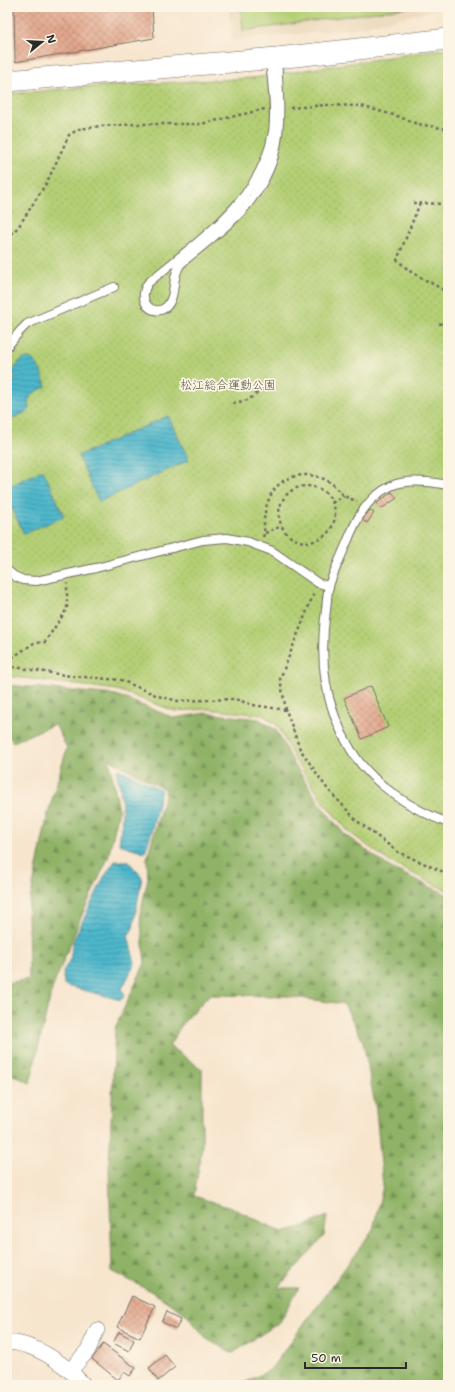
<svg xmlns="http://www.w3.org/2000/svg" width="455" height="1392" viewBox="0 0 455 1392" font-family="'Shantell Sans','Klee One',sans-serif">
<defs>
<pattern id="forest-firs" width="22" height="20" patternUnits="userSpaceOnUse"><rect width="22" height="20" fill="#8fb266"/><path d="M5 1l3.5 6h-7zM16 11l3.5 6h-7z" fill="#759154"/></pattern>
<pattern id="park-dots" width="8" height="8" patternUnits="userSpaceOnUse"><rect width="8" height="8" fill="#b4cf75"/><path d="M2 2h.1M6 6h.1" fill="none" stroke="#9bb265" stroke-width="1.8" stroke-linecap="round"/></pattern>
<pattern id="water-rules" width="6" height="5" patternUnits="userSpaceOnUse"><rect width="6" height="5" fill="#4eb7cc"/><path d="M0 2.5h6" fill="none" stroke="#4195a6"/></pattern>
<pattern id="building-cross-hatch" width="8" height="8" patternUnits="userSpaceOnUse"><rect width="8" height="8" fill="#e2a489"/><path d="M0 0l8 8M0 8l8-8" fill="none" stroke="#b78670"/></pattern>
</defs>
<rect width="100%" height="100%" fill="#fcf5e5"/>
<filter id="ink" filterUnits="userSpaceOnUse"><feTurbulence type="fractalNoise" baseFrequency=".025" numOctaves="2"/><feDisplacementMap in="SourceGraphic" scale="8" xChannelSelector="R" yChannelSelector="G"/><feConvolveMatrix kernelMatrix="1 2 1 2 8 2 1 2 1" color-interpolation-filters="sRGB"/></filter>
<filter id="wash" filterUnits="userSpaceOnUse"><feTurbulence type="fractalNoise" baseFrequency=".012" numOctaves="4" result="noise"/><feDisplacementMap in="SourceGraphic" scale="16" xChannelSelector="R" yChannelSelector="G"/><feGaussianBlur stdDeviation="0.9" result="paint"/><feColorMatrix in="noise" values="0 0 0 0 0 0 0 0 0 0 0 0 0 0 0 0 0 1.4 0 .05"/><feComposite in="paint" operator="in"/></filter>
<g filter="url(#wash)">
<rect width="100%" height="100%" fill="#f7e5cd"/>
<path fill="#ebd8ba" d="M229 7H448L351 29 232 40Z"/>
<path fill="#b4cf75" stroke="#707d50" d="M241 7H411L243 31Z"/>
<path fill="url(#forest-firs)" stroke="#5d6e48" d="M7 685 116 695 174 718 206 713 259 719 276 730 294 764 322 807 345 835 391 868 448 895V1385H240L270 1370 373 1230 383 1186 376 1110 363 1041 344 1004 285 996 209 995 183 1023 169 1046 202 1069V1147L194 1196 234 1209 282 1232 302 1227 327 1216 324 1236 278 1288H299L280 1322 233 1353 208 1340 186 1314 154 1293 112 1271 109 1168 115 1028 145 963 140 914 148 878 147 858 166 790 109 759 119 810 108 858 81 917 52 989 30 1083 7 1072V983L29 979 28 910 48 813 67 748 55 724 13 742 7 733Z"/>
<path fill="url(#park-dots)" stroke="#707d50" d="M448 48V891L390 862 349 832 325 804 304 773 295 760 278 726 263 715 207 709 175 711 117 690 7 676V94L85 87 253 78Z"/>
<g fill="url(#water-rules)" stroke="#3c717c">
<path d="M26 358C39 358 42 376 46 387 37 390 32 393 28 401L30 408 28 411 7 421V386L14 382 15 377 12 373 20 361Z"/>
<path d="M168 416 189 460 99 502 78 456Z"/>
<path d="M43 470 64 516 24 534 7 498V487Z"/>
<path d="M119 769 161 790 150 837 145 852 119 844C123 816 124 799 116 771Z"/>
<path d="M115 861H128L142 877 133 928 128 936 135 963 122 989 125 995 121 1000 64 985 63 971 70 960 73 941 104 877Z"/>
</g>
<g id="blocks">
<g fill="url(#building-cross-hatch)">
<path d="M14 7H152L154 38 15 62Z"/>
<path d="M392 492 397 498 381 509 377 503Z"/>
<path d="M370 510 374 513 367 523 362 520Z"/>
<path d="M371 686 388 727 362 739 344 698Z"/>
<path d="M132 1296 155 1307 140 1338 117 1327Z"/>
<path d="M167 1312 181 1319 176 1329 162 1322Z"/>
<path d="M119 1332 134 1340 129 1351 113 1343Z"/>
<path d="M103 1344 136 1368 130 1376 124 1372 118 1380 92 1359Z"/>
<path d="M165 1355 175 1367 158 1381 149 1368Z"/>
<path d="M63 1380 65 1385H42L49 1382 50 1385Z"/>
</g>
</g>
</g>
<g filter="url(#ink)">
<use href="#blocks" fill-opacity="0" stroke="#726c64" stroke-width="1"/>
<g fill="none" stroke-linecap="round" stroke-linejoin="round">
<defs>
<g id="lane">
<path d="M270 60C272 84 276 108 273 132 262 201 197 241 148 283 136 300 152 318 166 307 177 297 171 277 180 265 185 259 193 254 199 249 211 239 224 228 236 217 286 167 281 124 277 59"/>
<path d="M7 347 20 331 27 324 114 287"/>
<path d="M448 485C432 482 406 479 391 486 365 498 355 522 345 547 340 559 333 573 329 586 327 593 327 602 326 610 319 660 324 705 351 750 372 784 411 809 448 823"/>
<path d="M7 570 14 576 23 580 36 581 96 568 203 540 227 538 248 542 272 551 318 583 329 586"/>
</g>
<g id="street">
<path d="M7 1342C31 1343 52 1356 70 1371"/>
<path d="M84 1385 70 1371 88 1350 97 1330"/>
</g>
<path id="secondary" d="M7 81 277 58 448 39"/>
</defs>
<use href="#lane" stroke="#726c64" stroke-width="10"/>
<use href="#street" stroke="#726c64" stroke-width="16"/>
<use href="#secondary" stroke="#726c64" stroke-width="22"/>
<g stroke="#726c64" stroke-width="2.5" stroke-dasharray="3 3" stroke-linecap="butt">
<path d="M290 108 326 105 361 106 397 116 417 124 448 129"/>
<path d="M413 203 448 204"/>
<path d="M420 203 397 260 411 272 442 289 448 298"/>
<path d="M7 239 19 226 47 182 69 135 79 129 101 126 138 124H201L265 109"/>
<path d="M439 324 448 322"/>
<path d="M233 403 248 400 274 381"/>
<circle cx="307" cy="514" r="28"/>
<path d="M332 503 344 496"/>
<path d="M447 528 448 508"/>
<path d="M265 533 282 526"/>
<path d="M263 537C265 532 264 528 264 523 264 515 266 506 269 499 278 475 307 469 328 481 334 484 338 490 343 495 347 498 353 500 357 501"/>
<path d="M7 661 34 643 45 642 67 609V583"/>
<path d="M7 666 71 676 121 680 158 696 178 701 235 699 253 705 286 710 300 749 326 787 357 821 398 852 448 874"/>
<path d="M286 710 280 679 314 593"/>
</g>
<use href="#lane" stroke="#fff" stroke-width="8"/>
<use href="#street" stroke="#fff" stroke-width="15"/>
<use href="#secondary" stroke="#fff" stroke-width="21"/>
</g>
</g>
<g text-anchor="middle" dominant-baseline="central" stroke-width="3.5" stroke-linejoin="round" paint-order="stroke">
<g font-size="12" fill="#4d543e" stroke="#fcf5e5">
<text x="228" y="385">松江総合運動公園</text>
</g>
</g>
<rect width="455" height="1392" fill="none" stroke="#fcf5e5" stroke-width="24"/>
<g transform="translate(42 42) rotate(72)" stroke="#fcf5e5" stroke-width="3" paint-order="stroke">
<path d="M0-3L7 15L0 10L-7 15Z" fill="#2b2b2b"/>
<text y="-6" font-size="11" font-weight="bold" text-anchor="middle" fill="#2b2b2b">N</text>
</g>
<path d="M305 1362v6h101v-6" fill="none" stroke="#2b2b2b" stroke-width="2"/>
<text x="311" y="1362" font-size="12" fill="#2b2b2b" stroke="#fcf5e5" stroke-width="3" paint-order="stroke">50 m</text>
</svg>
